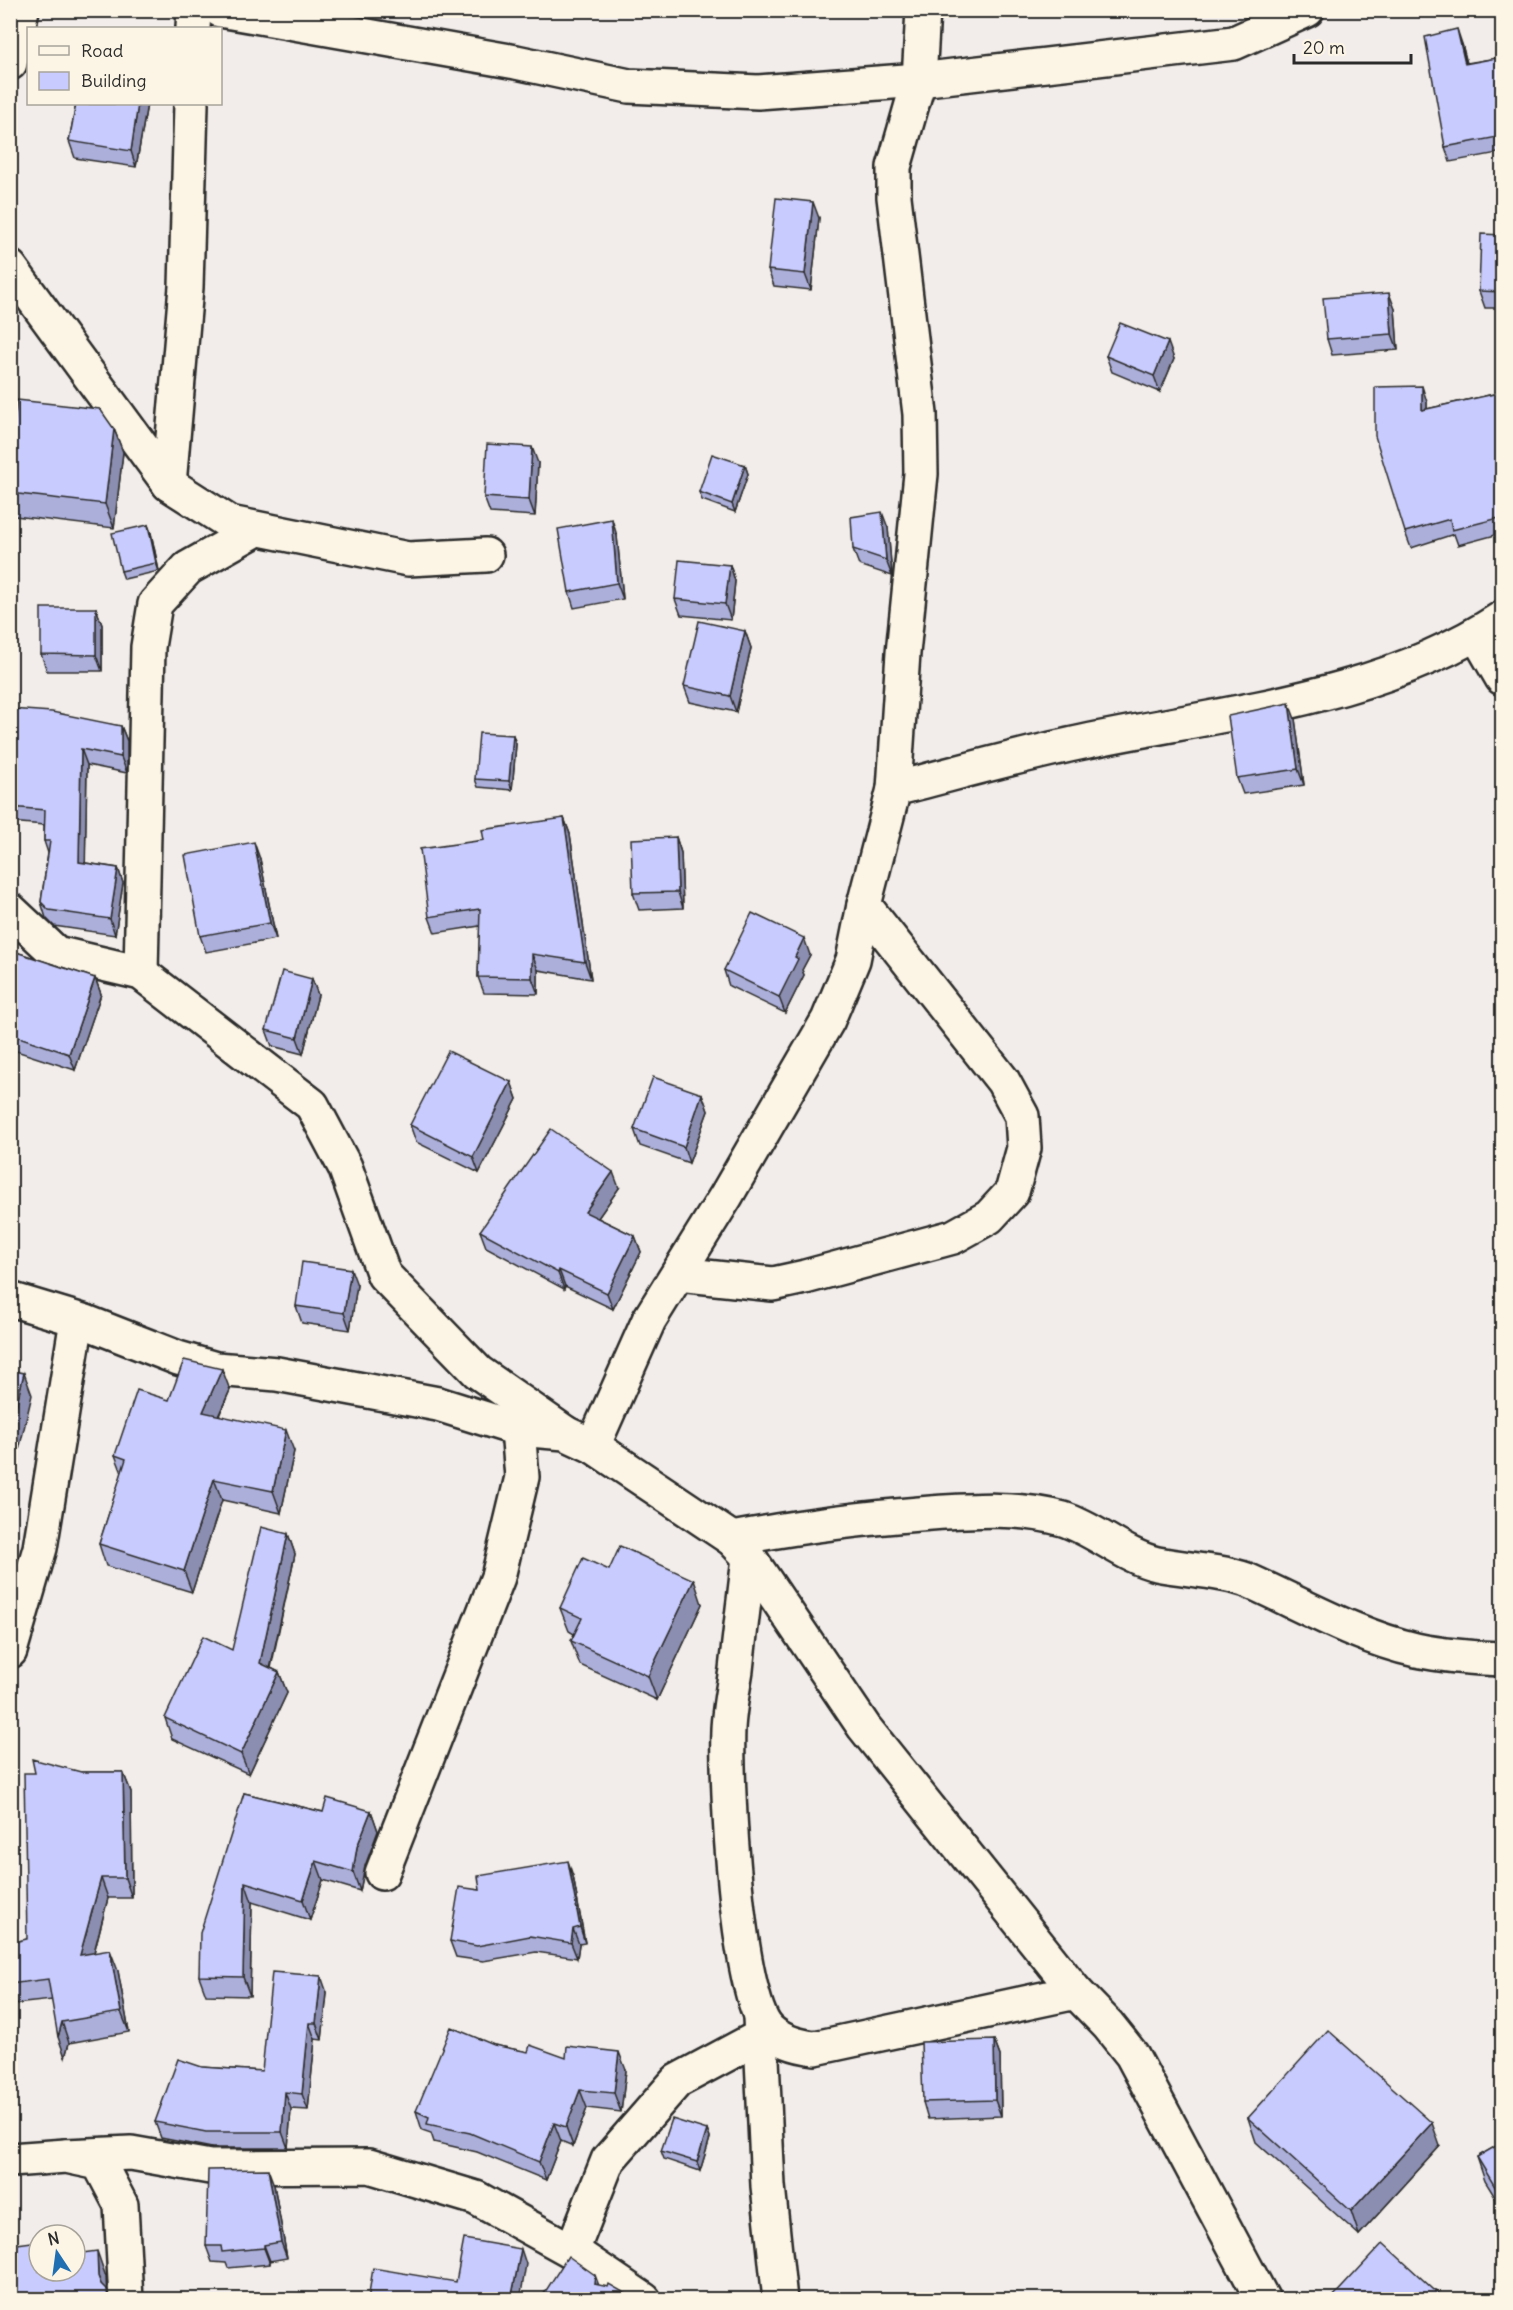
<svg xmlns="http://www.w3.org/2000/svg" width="1513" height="2310" viewBox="0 0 1513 2310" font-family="Delius,sans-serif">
<rect width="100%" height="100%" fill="#f2edea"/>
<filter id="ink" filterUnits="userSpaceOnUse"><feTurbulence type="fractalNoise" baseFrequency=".0167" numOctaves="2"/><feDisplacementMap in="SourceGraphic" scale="12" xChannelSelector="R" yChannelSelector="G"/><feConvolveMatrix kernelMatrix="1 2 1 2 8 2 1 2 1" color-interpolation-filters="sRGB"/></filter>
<g filter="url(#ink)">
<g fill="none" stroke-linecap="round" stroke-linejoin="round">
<defs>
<g id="minor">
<path d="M220 10 516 62 629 86 758 92 919 80 1234 43 1307 10"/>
<path d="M193 28 194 10"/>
<path d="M10 63 22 10"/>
<path d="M10 267 169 484 230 523 408 559 486 555"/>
<path d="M169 484 186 287 191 104"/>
<path d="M1477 635 1502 678"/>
<path d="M894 789C957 773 1020 755 1083 742 1225 712 1379 699 1502 618"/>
<path d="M10 910 56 953 141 973 312 1105 345 1167 384 1275 478 1372 564 1432"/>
<path d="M141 973 148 647 155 604 188 568 257 529"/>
<path d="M678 1274 773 1284 805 1277 953 1237 989 1217 1012 1192 1024 1148 1022 1116 1003 1081 864 905"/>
<path d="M10 1299 86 1322 178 1358 216 1369 277 1374 438 1404 518 1429 565 1433 593 1446 732 1539 749 1557 864 1727 1076 1992 1108 2025 1132 2055 1263 2300"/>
<path d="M593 1446 649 1320 726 1196 828 1020 853 960 864 905 894 789 903 653 921 474 920 414 894 197V167L919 80 923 10"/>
<path d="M732 1539C798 1526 865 1518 931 1513 975 1510 1020 1507 1063 1519 1097 1530 1123 1556 1157 1564 1187 1570 1218 1570 1247 1580 1301 1604 1358 1637 1416 1650 1445 1656 1473 1658 1502 1659"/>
<path d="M749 1557C745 1594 740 1632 736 1670 733 1689 729 1709 728 1729 726 1781 736 1997 769 2030 782 2042 798 2046 815 2048L1076 1992"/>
<path d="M10 1651 40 1548 77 1320"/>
<path d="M382 1873 498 1577 522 1477 518 1429"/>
<path d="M760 2017 768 2186 780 2300"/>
<path d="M66 2156 131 2153 210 2167 369 2166 476 2198 572 2251 644 2300"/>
<path d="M10 2160 66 2156 99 2163 121 2205 126 2300"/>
<path d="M572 2251 608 2160 677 2081 761 2036"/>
</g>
</defs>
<use href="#minor" stroke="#2b2b2b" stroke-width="38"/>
<use href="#minor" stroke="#fcf5e5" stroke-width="33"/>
</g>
<g fill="#acafda" stroke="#2b2b2b" stroke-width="1.5">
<path d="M1462 44 1467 63 1503 57V152L1450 162 1445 147Z"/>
<path d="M76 104H147L136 167 75 158 69 141Z"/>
<path d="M819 218 811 290 774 286 768 270Z"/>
<path d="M1503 235V308H1485L1479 291Z"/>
<path d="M1395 309 1398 350 1332 355 1327 339Z"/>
<path d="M1106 356 1174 359 1160 392 1112 372Z"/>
<path d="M1503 392V533L1458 545 1454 534 1411 548 1405 532 1427 402V409Z"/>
<path d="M114 429 123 452 114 528 15 516 10 505V455Z"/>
<path d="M538 463 535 516 490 513 484 497Z"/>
<path d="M745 465 748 474 735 512 702 500 699 492Z"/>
<path d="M148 525 151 533 159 571 124 579 121 571Z"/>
<path d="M888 528 892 576 859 565 853 549Z"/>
<path d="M617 536 623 599 574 608 569 592Z"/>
<path d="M730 565 735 581 731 620 681 615 675 599Z"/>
<path d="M96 608 102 625V671H47L41 654Z"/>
<path d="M745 631 751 648 736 712 690 702 684 686Z"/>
<path d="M10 709 121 726 127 741V773L87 765 85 863 118 868 123 883 115 935 54 926 46 918 41 902 48 853 44 841V825L10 822Z"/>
<path d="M1295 719 1304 785 1243 794 1237 778Z"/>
<path d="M513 735 516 744 512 790 478 787 475 779Z"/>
<path d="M564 818 570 834 591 979 538 970V994L484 993 478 977 480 926 435 933 429 917 484 840Z"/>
<path d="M676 837 681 853 683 908 639 910 633 893Z"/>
<path d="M260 859 276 939 206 952 200 936Z"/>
<path d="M10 950 95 978 101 994 75 1070 10 1049Z"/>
<path d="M810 955 802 970 804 975 785 1013 729 986 724 970Z"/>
<path d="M312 979 318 995 303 1054 272 1046 266 1030Z"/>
<path d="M511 1082 517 1099 479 1173 416 1142 410 1125Z"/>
<path d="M702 1094 708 1111 689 1163 640 1146 634 1129Z"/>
<path d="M619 1188 598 1218 635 1236 641 1252 613 1309 565 1286 564 1289 486 1247 480 1231Z"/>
<path d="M357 1285 350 1330 302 1323 296 1306Z"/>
<path d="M230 1390 219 1416 294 1451 281 1513 222 1500 192 1592 106 1566 99 1544 122 1473 115 1455 169 1400Z"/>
<path d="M288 1534 295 1554 271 1668 279 1672 287 1693 249 1774 172 1739 165 1718 232 1650Z"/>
<path d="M609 1570 702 1604 657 1700 580 1665 571 1641 574 1634 569 1631 560 1608Z"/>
<path d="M81 1772H123L131 1792 132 1898H108L94 1953 118 1971 129 2032 69 2043 65 2057 52 2000 24 2003 10 2006V1943L27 1939Z"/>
<path d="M244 1793 323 1812 371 1811 378 1831 365 1866 360 1891 323 1880 310 1920 252 1902 250 1996 206 1995 199 1976Z"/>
<path d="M573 1876 585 1943 579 1944 577 1958 536 1952 483 1961 456 1957 450 1941 480 1890Z"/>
<path d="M327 1993 322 2040 315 2039 308 2110 291 2109 288 2148H212L161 2138 155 2122 202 2067 262 2071Z"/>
<path d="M994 2040 1000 2056 1001 2116 928 2119 923 2102Z"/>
<path d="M494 2045 528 2052 566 2058 626 2070 621 2112 587 2108 573 2146 561 2141 546 2180 477 2152 434 2142 431 2133 422 2130 416 2111Z"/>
<path d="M1248 2118 1440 2146 1359 2235 1256 2142Z"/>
<path d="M707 2130 710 2138 700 2171 664 2159 661 2151Z"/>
<path d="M1503 2142V2210L1485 2181 1477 2157Z"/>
<path d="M274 2185 287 2258 270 2261V2264L228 2268 226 2263 212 2262 206 2246Z"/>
</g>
<g fill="#8c8eb1" stroke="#2b2b2b" stroke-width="1.5">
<path d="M1457 29 1462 44 1470 79 1465 64Z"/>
<path d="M138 104H147L136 167 131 151Z"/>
<path d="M813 202 819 218 811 290 805 274Z"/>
<path d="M1389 293 1395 309 1398 350 1392 334Z"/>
<path d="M1168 342 1174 359 1160 392 1154 376Z"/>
<path d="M1422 386 1427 402V425L1422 410Z"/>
<path d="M114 429 123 452 114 528 105 504Z"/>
<path d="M532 447 538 463 535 516 529 500Z"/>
<path d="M745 465 748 474 735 512 732 504Z"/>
<path d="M882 512 888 528 892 576 886 560Z"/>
<path d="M612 519 617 536 623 599 617 583Z"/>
<path d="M148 525 151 533 159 571 156 563Z"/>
<path d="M730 565 735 581 731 620 725 604Z"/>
<path d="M96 608 102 625V671L96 655Z"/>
<path d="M745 631 751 648 736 712 730 696Z"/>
<path d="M1289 703 1295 719 1304 785 1298 769Z"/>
<path d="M121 726 127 741V773L121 757Z"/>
<path d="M513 735 516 744 512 790 509 781Z"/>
<path d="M81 749 87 765 85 878 79 862Z"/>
<path d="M564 818 570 834 591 979 585 962Z"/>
<path d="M676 837 681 853 683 908 678 892Z"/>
<path d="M254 842 260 859 276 939 270 923Z"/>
<path d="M118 868 123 883 115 935 110 919Z"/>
<path d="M804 938 810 955 802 970 804 975 785 1013 779 997 795 957Z"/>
<path d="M532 954 538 970V994L532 978Z"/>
<path d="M95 978 101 994 75 1070 69 1054Z"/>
<path d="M312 979 318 995 303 1054 297 1038Z"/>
<path d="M511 1082 517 1099 479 1173 473 1157Z"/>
<path d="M702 1094 708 1111 689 1163 684 1147Z"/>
<path d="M613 1172 619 1188 591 1228 585 1212Z"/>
<path d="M635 1236 641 1252 613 1309 607 1293Z"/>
<path d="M351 1269 357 1285 350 1330 344 1313Z"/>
<path d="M559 1270 565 1286 564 1289 558 1273Z"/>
<path d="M222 1369 230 1390 210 1434 203 1412Z"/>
<path d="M24 1373 32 1395 10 1488V1431Z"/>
<path d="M286 1430 294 1451 281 1513 273 1491Z"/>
<path d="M214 1479 222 1500 192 1592 184 1571Z"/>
<path d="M288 1534 295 1554 267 1683 260 1663Z"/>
<path d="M694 1580 702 1604 657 1700 648 1676Z"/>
<path d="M279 1672 287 1693 249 1774 241 1754Z"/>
<path d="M123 1772 131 1792 132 1898 125 1878Z"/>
<path d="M371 1811 378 1831 365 1866 360 1891 353 1872 357 1847Z"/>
<path d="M316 1861 323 1880 310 1920 303 1900Z"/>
<path d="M568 1861 573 1876 585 1943 580 1927Z"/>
<path d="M101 1878 108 1898 88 1975 80 1955Z"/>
<path d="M245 1882 252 1902 250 1996 243 1977Z"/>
<path d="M573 1929 579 1944 577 1958 571 1943Z"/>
<path d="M110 1950 118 1971 129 2032 121 2012Z"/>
<path d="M321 1976 327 1993 322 2040 316 2023Z"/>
<path d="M62 2022 69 2043 65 2057 58 2037Z"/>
<path d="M309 2023 315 2039 308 2110 302 2094Z"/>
<path d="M994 2040 1000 2056 1001 2116 995 2100Z"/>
<path d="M619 2052 626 2070 621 2112 614 2093Z"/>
<path d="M580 2090 587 2108 573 2146 566 2127Z"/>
<path d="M285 2092 291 2109 288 2148 282 2132Z"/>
<path d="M554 2123 561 2141 546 2180 539 2162Z"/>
<path d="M1432 2123 1440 2146 1359 2235 1351 2211Z"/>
<path d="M707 2130 710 2138 700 2171 697 2162Z"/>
<path d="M268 2169 274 2185 287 2258 281 2242Z"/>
<path d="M264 2245 270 2261V2264L264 2248Z"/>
<path d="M521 2249 526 2264 520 2300H511Z"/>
<path d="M97 2251 106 2277 107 2300H106L98 2276Z"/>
<path d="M595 2275 602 2294 594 2284Z"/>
</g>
<g fill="#c8cbfd" stroke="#2b2b2b" stroke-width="1.5">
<path d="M1457 29 1465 64 1502 57 1503 136 1445 147 1425 37Z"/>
<path d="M76 104H138L131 151 69 141Z"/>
<path d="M776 198 813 202 805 274 768 270Z"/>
<path d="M1481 234 1503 235V292L1479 291Z"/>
<path d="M1389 293 1392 334 1327 339 1323 298Z"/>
<path d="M1120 323 1168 342 1154 376 1106 356Z"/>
<path d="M1422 386V410L1503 392V517L1452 530 1450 519 1405 532 1375 436V387Z"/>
<path d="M17 400 100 409 114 429 105 504 10 493V455Z"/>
<path d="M487 444 532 447 529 500 484 497Z"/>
<path d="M712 454 745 465 732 504 699 492Z"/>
<path d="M882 512 886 560 853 549 851 517Z"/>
<path d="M612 519 617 583 569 592 558 529Z"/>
<path d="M148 525 156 563 121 571 112 533Z"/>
<path d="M679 560 730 565 725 604 675 599Z"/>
<path d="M41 608H96V655L41 654Z"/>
<path d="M699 621 745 631 730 696 684 686Z"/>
<path d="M1289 703 1298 769 1237 778 1228 716Z"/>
<path d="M10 709 52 712 121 726V757L81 749 79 862 118 868 110 919 49 910 41 902 50 841H44L45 810 10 807Z"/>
<path d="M479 733 513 735 509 781 475 779Z"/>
<path d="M564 818 585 962 532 954V978L478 977 480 909 429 917 420 849 484 840 482 830Z"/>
<path d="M676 837 678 892 633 893 631 839Z"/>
<path d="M254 842 270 923 200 936 185 855Z"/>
<path d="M752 913 804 938 795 957 798 959 779 997 724 970Z"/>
<path d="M10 950 95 978 69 1054 10 1034Z"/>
<path d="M282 971 312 979 297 1038 266 1030Z"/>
<path d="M448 1051 511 1082 473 1157 410 1125Z"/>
<path d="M653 1077 702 1094 684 1147 634 1129Z"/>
<path d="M551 1129 613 1172 585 1212 635 1236 607 1293 559 1270 558 1273 480 1231Z"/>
<path d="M302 1262 351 1269 344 1313 296 1306Z"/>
<path d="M184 1360 222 1369 203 1412 286 1430 273 1491 214 1479 184 1571 99 1544 126 1459 115 1455 137 1390 169 1400Z"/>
<path d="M10 1370 24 1373 10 1431Z"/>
<path d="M261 1527 288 1534 260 1663 279 1672 241 1754 165 1718 203 1636 232 1650Z"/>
<path d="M620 1546 694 1580 648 1676 571 1641 582 1618 560 1608 583 1558 609 1570Z"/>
<path d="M32 1759 81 1772H123L125 1878H101L80 1955 110 1950 121 2012 62 2022 58 2037 48 1979 10 1984V1943L27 1939 24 1773H35Z"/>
<path d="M244 1793 323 1812 327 1798 371 1811 357 1847 353 1872 316 1861 303 1900 245 1882 243 1977 199 1976 200 1933Z"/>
<path d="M568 1861 580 1927 573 1929 571 1943 530 1936 477 1946 450 1941 459 1887 480 1890 478 1876Z"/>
<path d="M272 1972 321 1976 316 2023H309L302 2094 285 2092 282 2132H206L155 2122 178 2059 202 2067 262 2071Z"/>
<path d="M451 2027 494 2045 528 2052 530 2045 566 2058 567 2046 619 2052 614 2093 580 2090 566 2127 554 2123 539 2162 470 2133 427 2124 429 2117 416 2111Z"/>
<path d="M1328 2030 1432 2123 1351 2211 1248 2118Z"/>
<path d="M994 2040 995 2100 923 2102 921 2042Z"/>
<path d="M672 2119 707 2130 697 2162 661 2151Z"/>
<path d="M1503 2142V2200L1477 2157Z"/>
<path d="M268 2169 281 2242 264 2245V2248L222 2252 221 2246H206L208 2170Z"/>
<path d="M464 2239 521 2249 511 2300H368L373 2268 456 2282Z"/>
<path d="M39 2241V2271H75V2254L97 2251 98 2276 101 2284 107 2290 108 2300H10V2245Z"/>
<path d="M1383 2243 1445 2300H1330Z"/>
<path d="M568 2256 595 2275 594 2284 608 2287 609 2284 635 2299 645 2298 644 2300H540Z"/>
</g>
</g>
<rect width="1513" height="2310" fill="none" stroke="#fcf5e5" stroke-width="36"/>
<rect x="18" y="18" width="1477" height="2274" fill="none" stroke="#2b2b2b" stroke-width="2" filter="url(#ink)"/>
<rect x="27" y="27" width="195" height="78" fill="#fcf5e5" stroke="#a8a49b" stroke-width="1.5"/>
<rect x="39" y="46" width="30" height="9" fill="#fcf5e5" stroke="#a8a49b" stroke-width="1.5"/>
<text x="81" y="57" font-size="18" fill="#2b2b2b">Road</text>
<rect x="39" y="72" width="30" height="18" fill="#c8cbfd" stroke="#a8a49b" stroke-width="1.5"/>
<text x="81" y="87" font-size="18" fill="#2b2b2b">Building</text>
<g transform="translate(57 2253) rotate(347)"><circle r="28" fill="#fcf5e5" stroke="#a8a49b" stroke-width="1.5"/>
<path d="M0-4.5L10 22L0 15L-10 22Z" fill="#1f6fb2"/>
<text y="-9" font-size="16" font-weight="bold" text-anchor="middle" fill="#2b2b2b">N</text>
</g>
<path d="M1294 54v9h117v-9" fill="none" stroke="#2b2b2b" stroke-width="3"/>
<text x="1303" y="54" font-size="18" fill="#2b2b2b" stroke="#fcf5e5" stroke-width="4.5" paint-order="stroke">20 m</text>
</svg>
